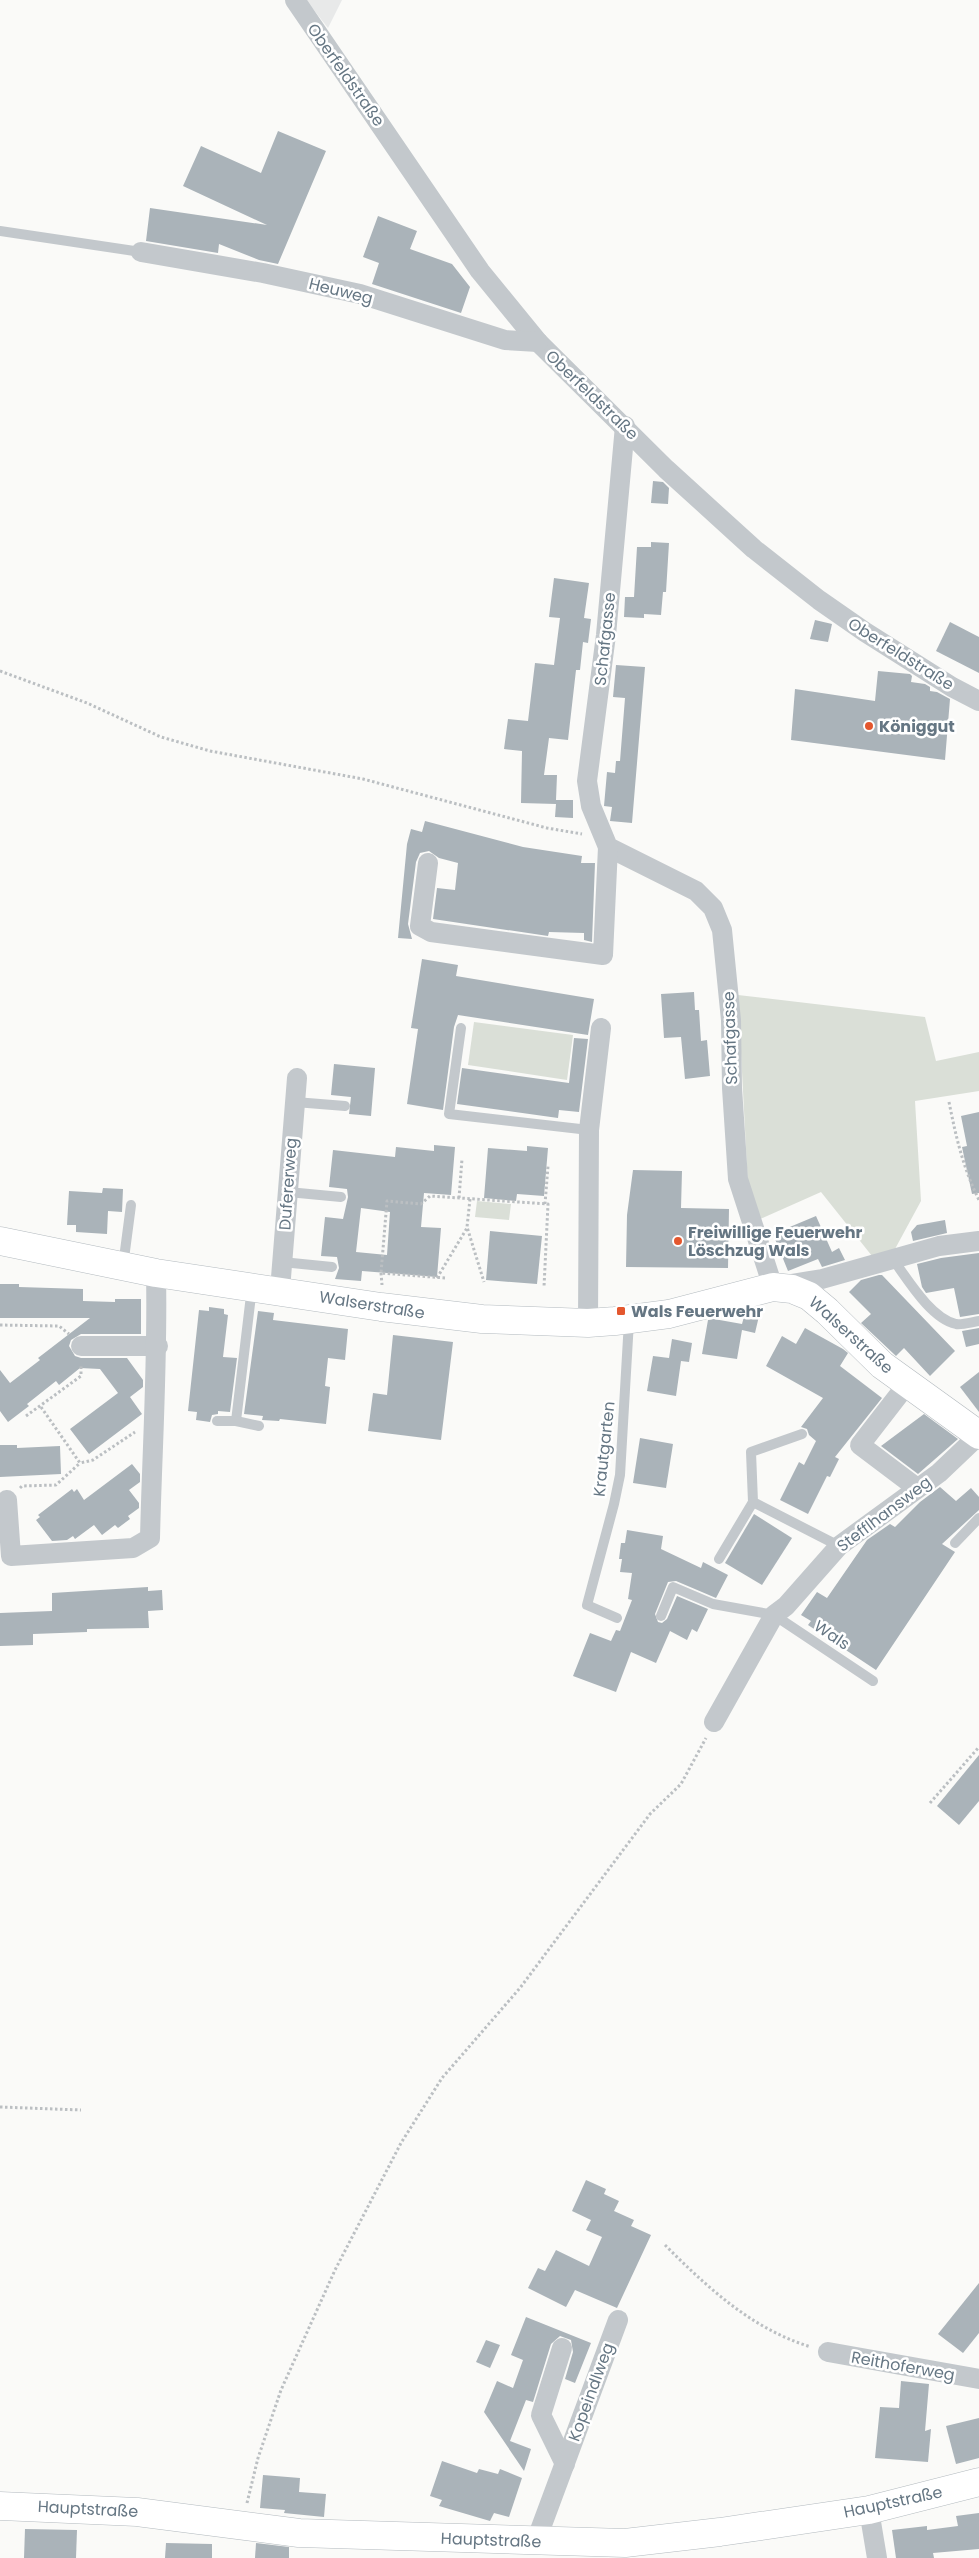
<svg xmlns="http://www.w3.org/2000/svg" width="979" height="2558" viewBox="0 0 979 2558" font-family="Poppins,sans-serif">
<rect width="100%" height="100%" fill="#fafaf8"/>
<path fill="#e8e9e9" d="M306 0H342L328 28Z"/>
<g fill="#dadfd7">
<path d="M738 995 925 1017 936 1061 979 1052V1091L915 1101 921 1201 895 1249 872 1256 821 1192 758 1220 748 1187Z"/>
<path d="M474 1022 573 1035 567 1080 468 1065Z"/>
<path d="M477 1201 511 1204 509 1220 475 1217Z"/>
</g>
<g fill="#aab3b9" fill-rule="evenodd">
<path d="M278 131 326 151 278 264 259 260 219 244 218 253 146 241 150 208 267 225 183 186 201 146 261 173Z"/>
<path d="M378 216 417 231 410 249 452 264 470 287 461 313 372 284 379 263 363 257Z"/>
<path d="M653 481 663 482 669 488 668 504 651 503Z"/>
<path d="M651 542 669 543 666 592H663L661 615 644 614V618L624 617 625 597H634L637 547H651Z"/>
<path d="M554 578 589 583 584 618 591 619 588 643 583 642 580 670H576L568 740 549 738 544 775H557L556 800H573V818L555 817 556 804 521 803 522 751 504 749 508 719 528 721 535 663 554 665 560 618 549 617Z"/>
<path d="M815 620 832 624 828 642 810 639Z"/>
<path d="M950 622 979 637V673L936 651Z"/>
<path d="M616 665 645 667 632 823 610 821 612 807 604 806 607 772 615 773 616 761H620L625 698 613 697Z"/>
<path d="M878 671 910 674 912 676 911 682 925 684 930 687V691L937 692 950 699 945 760 791 740 795 689 875 701Z"/>
<path d="M425 821 523 847 582 856 581 863H595L592 942 584 940V933L549 932 548 936 433 919 437 888 455 890 458 863 439 858 429 851 420 853 416 862 408 924 412 939 398 938 407 844 411 829 422 832Z"/>
<path d="M422 959 458 965 456 976 594 999 588 1035 458 1015 454 1027 443 1110 407 1104 418 1029 411 1028Z"/>
<path d="M694 992 695 1010H699L701 1041 707 1040 710 1076 685 1079 681 1037 664 1038 661 994Z"/>
<path d="M574 1038 588 1039 579 1112 559 1110 558 1118 457 1104 462 1068 569 1083Z"/>
<path d="M334 1064 375 1068 371 1116 349 1114 351 1097 331 1095Z"/>
<path d="M979 1112V1193L972 1194 962 1147 967 1146 961 1116Z"/>
<path d="M434 1145 455 1147 451 1195 424 1193 421 1227 441 1228 437 1277 362 1271 361 1281 335 1279 339 1268 337 1257 321 1256 325 1217 343 1219 348 1197 347 1189 329 1187 333 1150 395 1157 396 1147 434 1151ZM361 1208 390 1212 387 1255 356 1252Z"/>
<path d="M527 1146 548 1148 544 1196 517 1194 516 1201 484 1198 488 1148 527 1151Z"/>
<path d="M633 1170 682 1171 681 1208 729 1209 728 1268 626 1267 627 1215Z"/>
<path d="M103 1188 123 1189 122 1212 108 1211 107 1234 76 1232V1225H67L69 1191 102 1193Z"/>
<path d="M816 1216 832 1252 839 1248 845 1260 822 1267 818 1259 788 1271 773 1234Z"/>
<path d="M945 1220 947 1233 913 1241 911 1232 917 1225Z"/>
<path d="M490 1231 542 1236 537 1284 486 1280Z"/>
<path d="M979 1253V1314L960 1317 954 1288 926 1293 922 1287 917 1264 941 1258Z"/>
<path d="M879 1275H882L955 1351 930 1376 904 1348 896 1356 861 1323 871 1314 849 1292 861 1280Z"/>
<path d="M0 1284H19V1287L83 1289V1301L115 1302V1299H141V1334H81L71 1340 69 1346 75 1356 81 1358H127L143 1380V1387L130 1397 142 1414 89 1454 70 1429 118 1393 100 1369 80 1368 59 1385 56 1381 27 1404 29 1406 8 1422 0 1411V1370L10 1383 40 1360 38 1358 90 1318H0Z"/>
<path d="M209 1307 224 1309V1314L228 1315 223 1357 237 1358 230 1412 218 1411V1414L212 1415 210 1422 196 1420 197 1412 188 1411 199 1310 209 1311Z"/>
<path d="M258 1311 274 1313 273 1320 348 1329 345 1360 328 1358 325 1386 330 1387 326 1424 280 1419 279 1421 262 1420 263 1416 244 1414Z"/>
<path d="M745 1313 759 1316 755 1333 742 1330 737 1359 702 1354 708 1320 714 1319 742 1324Z"/>
<path d="M805 1328 843 1349 848 1353 840 1366 882 1398 835 1457 839 1459 830 1477 827 1476 808 1514 780 1500 799 1462 804 1465 816 1441 809 1435 807 1429 801 1427 823 1398 766 1366 782 1336 796 1344Z"/>
<path d="M979 1328V1344L966 1347 962 1331Z"/>
<path d="M393 1335 453 1342 441 1440 368 1431 373 1393 387 1395Z"/>
<path d="M672 1339 692 1343 689 1362 681 1361 676 1396 647 1391 653 1356 669 1358Z"/>
<path d="M979 1372V1412L960 1387Z"/>
<path d="M924 1414 958 1439 918 1474 881 1446Z"/>
<path d="M640 1438 673 1444 666 1488 633 1483Z"/>
<path d="M0 1445H17V1448L60 1446 61 1474 0 1477Z"/>
<path d="M132 1464 140 1474V1482L129 1490 139 1503V1508L128 1516 130 1519 118 1528 115 1525 102 1535 94 1525 75 1539 73 1536 67 1540 52 1541 36 1520 40 1517 38 1515 72 1489 74 1492 77 1489 84 1500Z"/>
<path d="M940 1487 956 1501 971 1488 979 1497V1510L942 1544 955 1552 876 1670 808 1625 811 1621 801 1615 817 1592 827 1598 867 1540 890 1524 895 1527 920 1502Z"/>
<path d="M754 1514 792 1538 762 1585 725 1563Z"/>
<path d="M627 1530 663 1536 661 1549 701 1568 703 1562 728 1575 716 1598 676 1581 668 1582 655 1614 658 1622 662 1623 667 1619 677 1596 708 1609 697 1632 692 1629 687 1640 670 1631 656 1663 631 1652 616 1692 573 1676 590 1633 611 1641 616 1630 620 1631 632 1600 628 1599 632 1573 620 1572 622 1559H619L621 1543H625Z"/>
<path d="M148 1587V1591L162 1590 163 1610 148 1611 149 1628 87 1629V1632L33 1634V1645L0 1646V1613L52 1611V1593Z"/>
<path d="M979 1755V1801L959 1825 937 1806Z"/>
<path d="M586 2180 606 2189 604 2194 619 2201 614 2211 634 2220 631 2226 651 2235 617 2308 575 2290 566 2307 528 2288 538 2268 545 2271 556 2250 589 2266 602 2237 586 2230 591 2220 572 2211Z"/>
<path d="M979 2283V2333L963 2353 938 2334Z"/>
<path d="M526 2317 591 2343 575 2383 565 2379 573 2352 571 2340 560 2336 551 2344 533 2402 526 2400 510 2441 531 2449 524 2471 484 2412 497 2381 513 2388 523 2360 511 2355Z"/>
<path d="M486 2340 500 2345 490 2368 476 2362Z"/>
<path d="M901 2381 929 2384 925 2431 931 2429 928 2462 875 2458 880 2407 899 2408Z"/>
<path d="M979 2418V2458L956 2464 946 2426Z"/>
<path d="M442 2461 477 2473 479 2469 498 2474 500 2469 522 2478 509 2517 494 2513 490 2521 439 2506 442 2500 430 2496Z"/>
<path d="M263 2475 300 2478 299 2492 326 2494 324 2517 284 2513 285 2510 260 2508Z"/>
<path d="M979 2513V2549L933 2553 934 2558H896L892 2530 927 2526V2530L958 2526 956 2516Z"/>
<path d="M25 2529 77 2530 76 2558H24Z"/>
<path d="M166 2543 212 2544V2558H165Z"/>
<path d="M256 2543 289 2547V2558H255Z"/>
</g>
<g fill="none" stroke-linecap="round" stroke-linejoin="round">
<defs>
<g id="secondary">
<path d="M0 1241 156 1273 381 1307 482 1319 588 1323 615 1321 669 1314 773 1287 792 1289 809 1296 827 1311 882 1365 979 1435"/>
<path d="M0 2506 137 2512 299 2533 625 2543 720 2532 869 2510 979 2482"/>
</g>
</defs>
<use href="#secondary" stroke="#b3babf" stroke-width="29"/>
<g stroke="#bbbfc2" stroke-width="3" stroke-dasharray="2.5 2.5" stroke-linecap="butt">
<path d="M0 671 87 703 161 737 210 751 363 779 547 828 582 834"/>
<path d="M949 1102C956 1137 963 1168 979 1200"/>
<path d="M459 1198 462 1159"/>
<path d="M470 1199 467 1227 484 1282"/>
<path d="M545 1204 548 1166"/>
<path d="M381 1273 382 1285"/>
<path d="M437 1278 467 1228"/>
<path d="M445 1278 381 1273 387 1201 421 1204 430 1196 548 1204 544 1287"/>
<path d="M0 1325 59 1326 69 1334"/>
<path d="M41 1407 80 1463 93 1460 135 1432"/>
<path d="M26 1416 81 1376V1365"/>
<path d="M20 1488 22 1486 56 1485 80 1463"/>
<path d="M930 1803 979 1747"/>
<path d="M0 2107 81 2110"/>
<path d="M665 2245C708 2288 752 2329 811 2347"/>
<path d="M247 2503 258 2458 281 2390 335 2270 401 2143 442 2078 520 1988 650 1814 681 1784 706 1738"/>
</g>
<g stroke="#c3c8cc" stroke-width="10">
<path d="M0 231 141 252"/>
<path d="M461 1028 449 1114 589 1130"/>
<path d="M295 1102 345 1106"/>
<path d="M288 1192 341 1197"/>
<path d="M892 1258C907 1278 930 1318 956 1324 962 1325 972 1322 979 1321"/>
<path d="M282 1262 332 1267"/>
<path d="M123 1266 131 1205"/>
<path d="M252 1287 236 1421 259 1426"/>
<path d="M217 1421H236"/>
<path d="M802 1434 751 1452 753 1502 839 1546"/>
<path d="M955 1543 979 1518"/>
<path d="M719 1559 753 1502"/>
<path d="M661 1616 673 1587 713 1604 774 1615 873 1681"/>
<path d="M617 1618 587 1605 614 1504 620 1475 629 1321"/>
</g>
<g stroke="#c3c8cc" stroke-width="20">
<path d="M295 0 480 271 538 342 666 469 754 549 819 600 865 632 952 687 979 701"/>
<path d="M141 252 263 273 360 294 505 340 538 342"/>
<path d="M625 426 606 635 587 781 591 806 608 847 696 891 713 908 722 930 731 1020 732 1088 738 1179 773 1287 822 1279 939 1246 979 1241"/>
<path d="M428 863 420 926 431 932 603 955 608 847"/>
<path d="M280 1290 297 1078"/>
<path d="M588 1323 589 1130 601 1028"/>
<path d="M81 1346H158"/>
<path d="M908 1383 860 1445 917 1488"/>
<path d="M7 1500 11 1556 133 1548 150 1538C152 1450 158 1361 156 1273"/>
<path d="M714 1722 774 1615 786 1606 839 1546 939 1473 979 1435"/>
<path d="M562 2348 541 2415 565 2464"/>
<path d="M828 2352 979 2379"/>
<path d="M869 2510 877 2558"/>
<path d="M536 2541 618 2320"/>
</g>
<use href="#secondary" stroke="#fff" stroke-width="28"/>
</g>
<g fill="#e4572e" stroke="#fff" stroke-width="2">
<circle cx="869" cy="726" r="5"/>
<circle cx="678" cy="1241" r="5"/>
<rect x="616" y="1306" width="10" height="10" rx="2.5"/>
</g>
<g text-anchor="middle" dominant-baseline="central" stroke-width="5" stroke-linejoin="round" paint-order="stroke">
<g font-size="16" fill="#657683" stroke="#fff">
<text transform="translate(346 75) rotate(55)">Oberfeldstraße</text>
<text transform="translate(341 291) rotate(14)">Heuweg</text>
<text transform="translate(592 395) rotate(44)">Oberfeldstraße</text>
<text transform="translate(605 639) rotate(-84)">Schafgasse</text>
<text transform="translate(901 654) rotate(32)">Oberfeldstraße</text>
<text transform="translate(730 1038) rotate(-92)">Schafgasse</text>
<text transform="translate(288 1184) rotate(-86)">Dufererweg</text>
<text transform="translate(372 1305) rotate(9)">Walserstraße</text>
<text transform="translate(851 1335) rotate(42)">Walserstraße</text>
<text transform="translate(604 1449) rotate(-84)">Krautgarten</text>
<text transform="translate(884 1514) rotate(-37)">Stefflhansweg</text>
<text transform="translate(832 1635) rotate(34)">Wals</text>
<text transform="translate(903 2366) rotate(10)">Reithoferweg</text>
<text transform="translate(591 2392) rotate(-70)">Kopeindlweg</text>
<text transform="translate(893 2502) rotate(-12)">Hauptstraße</text>
<text transform="translate(88 2509) rotate(3)">Hauptstraße</text>
<text transform="translate(491 2540) rotate(2)">Hauptstraße</text>
</g>
<g font-size="16" font-weight="bold" fill="#657683" stroke="#fff" text-anchor="start">
<text x="879" y="726">Königgut</text>
<text x="688" y="1232">Freiwillige Feuerwehr<tspan x="688" dy="18">Löschzug Wals</tspan></text>
<text x="631" y="1311">Wals Feuerwehr</text>
</g>
</g>
</svg>
